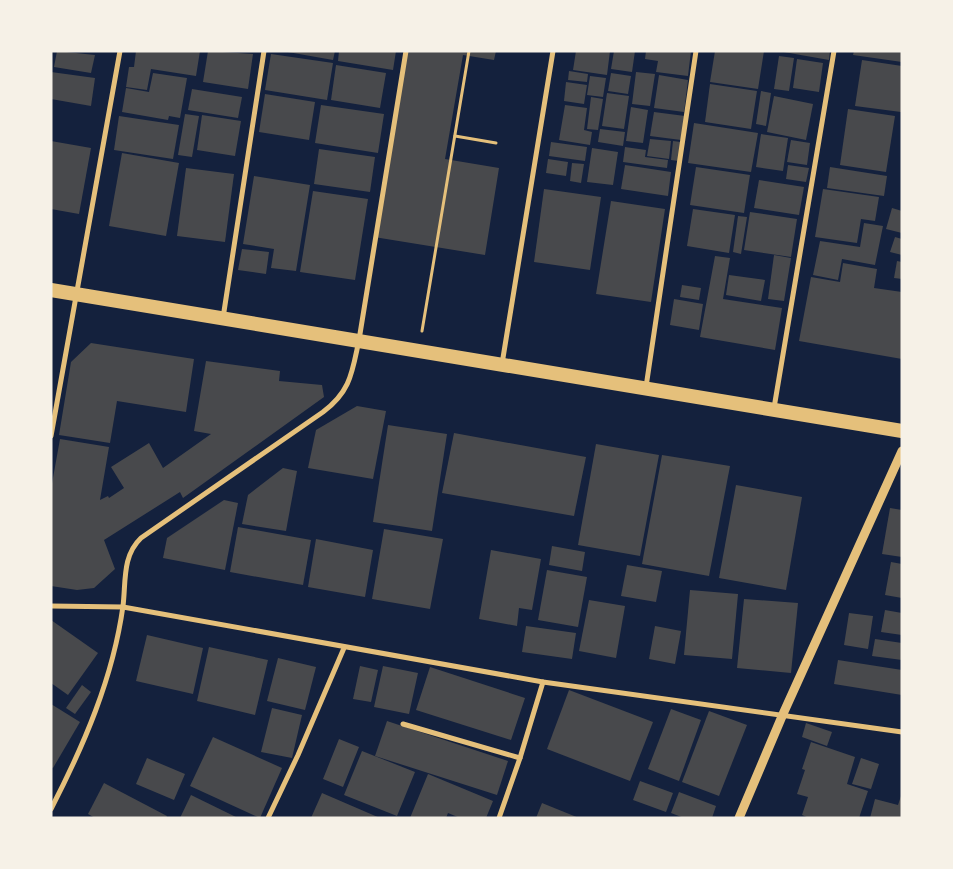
<svg xmlns="http://www.w3.org/2000/svg" width="953" height="869" viewBox="0 0 953 869" font-family="'Golos Text',sans-serif">
<rect width="100%" height="100%" fill="#14213d"/>
<g fill="#48494c">
<path d="M57 51 95 55 91 73 54 67Z"/>
<path d="M136 51H200L196 76 151 69 147 90 126 87 129 67H134Z"/>
<path d="M208 51 253 54 248 89 203 82Z"/>
<path d="M282 51H335L333 60Z"/>
<path d="M339 51H396L393 70 338 61Z"/>
<path d="M405 51H496L494 60 463 55 445 159 499 168 485 255 374 237Z"/>
<path d="M576 51H610L607 75 573 70Z"/>
<path d="M614 51H635L632 72 611 69Z"/>
<path d="M646 51H691L688 76 656 72 658 61 645 59Z"/>
<path d="M715 51H764L758 89 710 82Z"/>
<path d="M778 51H830L829 60Z"/>
<path d="M854 51H902V62L853 55Z"/>
<path d="M271 54 333 63 327 100 265 90Z"/>
<path d="M779 56 794 58 789 91 774 89Z"/>
<path d="M797 59 823 63 819 92 793 88Z"/>
<path d="M862 60 902 66 901 112 855 106Z"/>
<path d="M336 65 386 73 380 108 331 100Z"/>
<path d="M569 71 588 74 587 82 568 80Z"/>
<path d="M51 72 95 78 91 106 51 99Z"/>
<path d="M636 72 655 74 650 106 632 104Z"/>
<path d="M153 73 187 78 180 118 169 116 168 120 122 112 126 88 149 92Z"/>
<path d="M611 73 631 76 628 94 608 91Z"/>
<path d="M659 75 688 80 684 112 654 108Z"/>
<path d="M590 76 606 78 603 97 587 95Z"/>
<path d="M566 82 587 85 584 104 564 101Z"/>
<path d="M710 84 757 91 751 129 705 122Z"/>
<path d="M192 89 242 97 238 118 188 110Z"/>
<path d="M761 91 771 93 766 126 756 124Z"/>
<path d="M607 93 629 96 624 129 602 126Z"/>
<path d="M265 94 315 102 309 140 259 132Z"/>
<path d="M774 96 813 104 806 140 767 132Z"/>
<path d="M591 97 603 99 598 130 587 129Z"/>
<path d="M321 105 384 114 378 153 315 143Z"/>
<path d="M565 105 587 108 584 130 592 132 590 145 559 140Z"/>
<path d="M631 107 648 110 643 143 626 141Z"/>
<path d="M848 109 895 116 886 172 840 165Z"/>
<path d="M654 112 685 116 681 140 650 136Z"/>
<path d="M185 114 199 116 192 157 178 155Z"/>
<path d="M202 115 241 121 235 156 197 150Z"/>
<path d="M119 116 179 125 173 159 114 150Z"/>
<path d="M694 123 758 133 751 172 688 163Z"/>
<path d="M600 129 625 132 623 146 598 142Z"/>
<path d="M761 134 788 138 783 171 756 167Z"/>
<path d="M650 139 671 141 669 159 647 156Z"/>
<path d="M791 140 810 143 807 165 787 162Z"/>
<path d="M51 141 91 148 79 214 51 209Z"/>
<path d="M673 141 681 142 678 161 671 160Z"/>
<path d="M551 142 587 147 585 161 549 156Z"/>
<path d="M625 147 646 150 645 157 668 160 667 168 623 162Z"/>
<path d="M592 148 618 152 613 185 587 182Z"/>
<path d="M319 149 375 157 370 192 314 184Z"/>
<path d="M122 153 179 163 166 236 109 226Z"/>
<path d="M548 159 568 162 566 176 546 173Z"/>
<path d="M572 163 584 164 581 183 570 181Z"/>
<path d="M625 165 671 172 668 196 621 189Z"/>
<path d="M788 165 809 168 806 182 786 179Z"/>
<path d="M696 167 750 175 744 213 690 205Z"/>
<path d="M830 167 887 176 884 196 827 188Z"/>
<path d="M186 168 234 174 225 242 177 236Z"/>
<path d="M254 176 310 185 296 271 271 268 274 249 243 244Z"/>
<path d="M759 180 804 187 799 215 754 208Z"/>
<path d="M544 189 601 197 590 270 534 262Z"/>
<path d="M823 189 879 197 875 221 861 219 857 243 815 237Z"/>
<path d="M313 191 368 199 355 280 300 272Z"/>
<path d="M611 201 665 209 651 302 596 294Z"/>
<path d="M892 208 902 211V233L886 229Z"/>
<path d="M693 209 735 215 729 253 687 246Z"/>
<path d="M750 212 797 219 791 257 744 250Z"/>
<path d="M738 216 747 217 741 254 733 252Z"/>
<path d="M864 223 883 226 875 265 842 259 838 280 813 275 820 241 860 247Z"/>
<path d="M895 237 902 239V255L890 252Z"/>
<path d="M242 249 269 252 266 274 238 270Z"/>
<path d="M774 255 791 258 784 301 768 299Z"/>
<path d="M715 256 730 258 723 299 782 308 775 350 700 337Z"/>
<path d="M897 261 902 262V279L894 278Z"/>
<path d="M843 263 877 269 874 288 902 292V359L799 341 811 277 840 282Z"/>
<path d="M729 275 765 280 761 301 726 295Z"/>
<path d="M682 285 701 288 699 300 680 297Z"/>
<path d="M674 299 703 304 699 330 670 325Z"/>
<path d="M91 343 194 359 186 412 117 401 110 443 59 435 71 362Z"/>
<path d="M206 361 280 371 279 381 322 385 324 397 183 498 180 492 104 540 115 569 94 588 77 590 51 586V489L60 439 109 447 100 500 108 496 109 498 124 488 111 467 149 443 163 468 211 434 194 431Z"/>
<path d="M357 406 386 411 373 479 308 468 316 430Z"/>
<path d="M388 425 447 434 432 531 373 522Z"/>
<path d="M454 433 586 457 574 516 442 493Z"/>
<path d="M596 444 659 455 640 556 578 545Z"/>
<path d="M662 455 730 466 709 576 642 564Z"/>
<path d="M283 468 297 471 286 531 242 524 248 495Z"/>
<path d="M736 485 802 497 786 590 719 578Z"/>
<path d="M224 500 238 503 225 570 163 558 167 538Z"/>
<path d="M890 508 902 510V557L882 554Z"/>
<path d="M238 527 311 540 303 585 230 572Z"/>
<path d="M384 529 443 539 430 609 372 599Z"/>
<path d="M316 539 373 550 365 597 308 587Z"/>
<path d="M552 546 585 552 582 571 549 565Z"/>
<path d="M491 550 541 559 532 610 519 608 517 626 479 619Z"/>
<path d="M891 562 902 564V598L885 595Z"/>
<path d="M627 565 662 571 656 602 621 596Z"/>
<path d="M547 570 587 577 578 627 538 620Z"/>
<path d="M690 590 738 594 732 659 684 655Z"/>
<path d="M744 599 798 603 791 673 737 668Z"/>
<path d="M589 600 625 606 616 658 579 651Z"/>
<path d="M885 610 902 613V635L881 632Z"/>
<path d="M849 613 873 616 868 649 844 645Z"/>
<path d="M51 620 98 653 68 695 51 683Z"/>
<path d="M526 626 576 633 572 659 522 652Z"/>
<path d="M655 626 681 631 675 664 649 659Z"/>
<path d="M147 635 203 648 193 694 136 681Z"/>
<path d="M875 639 902 643V660L872 656Z"/>
<path d="M209 647 268 660 255 715 197 701Z"/>
<path d="M278 658 316 667 305 710 267 701Z"/>
<path d="M838 660 902 670V695L834 684Z"/>
<path d="M360 666 378 670 371 702 353 699Z"/>
<path d="M383 666 418 673 409 714 374 707Z"/>
<path d="M430 667 525 698 511 740 416 710Z"/>
<path d="M82 685 91 692 75 714 66 708Z"/>
<path d="M569 690 653 722 630 781 547 749Z"/>
<path d="M51 704 80 722 53 768 51 767Z"/>
<path d="M272 708 302 715 292 758 261 752Z"/>
<path d="M671 709 701 720 679 781 648 769Z"/>
<path d="M709 711 747 725 719 796 682 782Z"/>
<path d="M387 721 508 761 497 795 375 756Z"/>
<path d="M806 723 832 732 827 746 802 737Z"/>
<path d="M213 737 282 768 260 818 190 786Z"/>
<path d="M339 739 359 747 343 787 323 779Z"/>
<path d="M811 742 855 757 847 784 868 791 859 818H809L802 815 808 797 797 794 805 770 802 769Z"/>
<path d="M362 751 415 772 397 816 344 795Z"/>
<path d="M147 758 185 774 174 800 136 784Z"/>
<path d="M861 758 879 764 871 789 852 784Z"/>
<path d="M428 774 493 801 486 818H460L448 813 446 818H410Z"/>
<path d="M640 781 673 793 666 812 633 800Z"/>
<path d="M104 783 167 816 166 818H95L88 814Z"/>
<path d="M679 792 716 806 712 818H684L671 813Z"/>
<path d="M322 793 380 818H311Z"/>
<path d="M902 793V818H870L875 799 898 805Z"/>
<path d="M191 795 238 818H180Z"/>
<path d="M542 803 579 818H536Z"/>
</g>
<g fill="none" stroke-linecap="round" stroke-linejoin="round">
<g stroke="#e5c07b" stroke-width="3">
<path d="M455 136 496 143"/>
<path d="M422 331 469 51"/>
</g>
<g stroke="#e5c07b" stroke-width="5">
<path d="M223 318 264 51"/>
<path d="M502 364 553 51"/>
<path d="M646 387 696 51"/>
<path d="M774 408 834 51"/>
<path d="M51 436 120 51"/>
<path d="M51 606 123 607 543 682 902 732"/>
<path d="M403 724 520 758"/>
<path d="M51 809C84 745 113 678 123 606 126 582 122 556 141 538L323 412C351 391 352 372 359 340L406 51"/>
<path d="M268 818 298 755 344 648"/>
<path d="M499 818 520 758 543 682"/>
</g>
<path stroke="#e5c07b" stroke-width="9" d="M739 818 783 714 902 451"/>
<path stroke="#e5c07b" stroke-width="14" d="M51 290 902 431"/>
</g>
<rect width="953" height="869" fill="none" stroke="#f6f1e7" stroke-width="105"/>
</svg>
